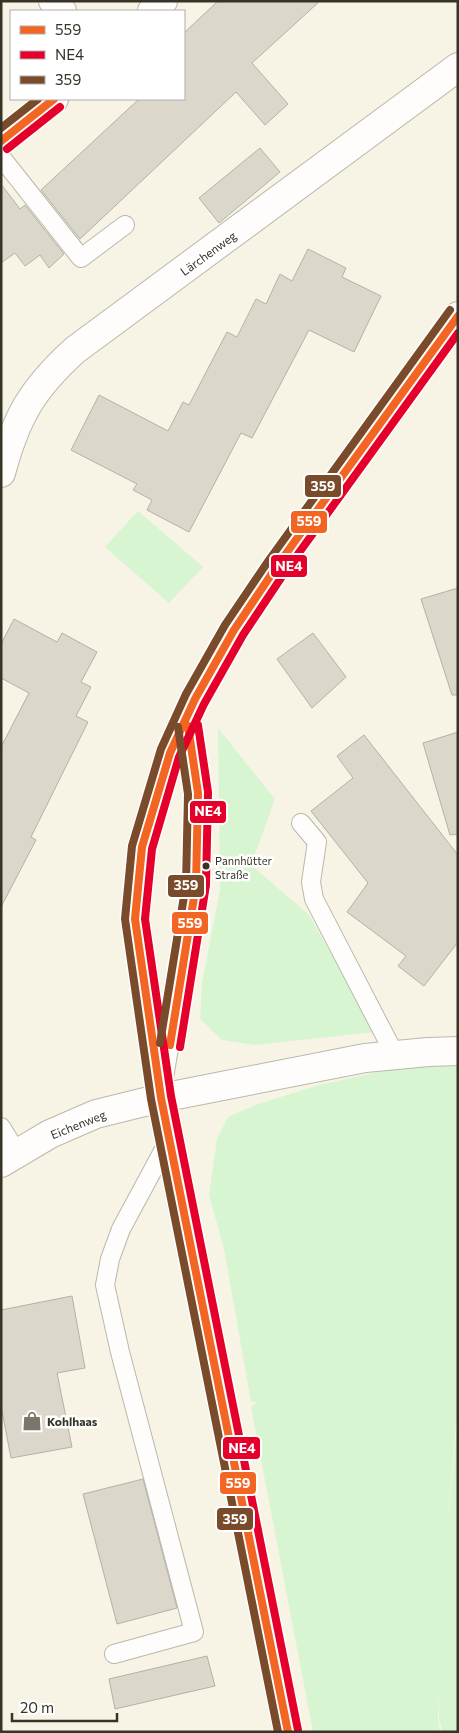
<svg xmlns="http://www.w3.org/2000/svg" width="459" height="1733" viewBox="0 0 459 1733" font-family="Commissioner,sans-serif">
<rect width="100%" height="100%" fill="#f7f4e5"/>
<g fill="#d8f5d1">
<path d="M138 511 203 567 169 603 105 547Z"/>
<path d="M218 728 275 799 251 865 309 915 375 1032 255 1045 222 1040 200 1019 202 983 220 890Z"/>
<path d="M458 1063V1402L446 1538 458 1416V1732H442L439 1718 438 1692V1719L440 1732H313L251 1407 257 1402H251L224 1249 209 1195 217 1139 228 1117 258 1104 319 1085 414 1064Z"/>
</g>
<g fill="#dbd8cb" stroke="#b4b1a5">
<path d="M218 1H320L252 63 288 104 265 125 236 92 80 239 41 190 139 99H184V33Z"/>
<path d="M260 148 280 172 219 223 199 198Z"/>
<path d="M1 184 20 209 25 205 64 254 49 268 40 255 25 266 15 253 1 263Z"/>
<path d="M308 249 346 268 342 277 381 296 354 352 309 330 252 438 241 433 189 532 147 510 152 500 133 490 137 484 71 450 99 395 168 431 183 402 189 405 227 332 237 337 256 299 266 304 280 274 292 281Z"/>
<path d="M458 588V695H452L421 599Z"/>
<path d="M14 619 57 642 62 633 97 652 81 682 91 687 76 716 88 722 31 837 36 840 1 907V747L29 693 1 678V644Z"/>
<path d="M313 633 346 677 312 708 277 659Z"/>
<path d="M458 732V834L450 835 423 743Z"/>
<path d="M364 735 458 855V942L424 986 398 966 406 956 347 912 368 883 311 811 353 778 337 756Z"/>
<path d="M72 1296 85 1368 57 1373 72 1447 11 1458 1 1406V1310Z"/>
<path d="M143 1479 177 1608 117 1624 83 1494Z"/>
<path d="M207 1656 215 1686 115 1709 109 1679Z"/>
</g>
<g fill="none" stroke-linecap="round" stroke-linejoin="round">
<defs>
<g id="service">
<path d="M1 157 81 258 125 225"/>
<path d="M301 823 317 842 311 882 314 899 395 1055"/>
<path d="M164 1078 196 885 198 793 187 717"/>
<path d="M1 1127 17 1153"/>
<path d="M114 1654 194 1632 120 1352 105 1285 110 1259 121 1229 169 1140"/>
</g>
<g id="minor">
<path d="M53 1 62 11"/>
<path d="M152 11 163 1"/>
<path d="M1 141 54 99"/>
<path d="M1 473C16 417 32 389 75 350L458 67"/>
<path d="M1 1163 50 1134 96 1114 161 1098 365 1058 428 1052 458 1051"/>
</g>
<path id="tertiary" d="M288 1732 161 1098 135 919 142 847 170 753 195 699 234 630 277 566 458 316"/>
</defs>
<use href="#service" stroke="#bab8ab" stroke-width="20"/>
<use href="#minor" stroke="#bab8ab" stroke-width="30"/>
<use href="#tertiary" stroke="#bab8ab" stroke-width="30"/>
<use href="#service" stroke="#fefdfb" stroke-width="18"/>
<use href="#minor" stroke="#fefdfb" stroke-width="28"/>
<use href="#tertiary" stroke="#fefdfb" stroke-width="28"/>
<defs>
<g id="bus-1">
<path d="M1 141 54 99"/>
<path d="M170 1045 196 885 198 793 188 726"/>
<path d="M288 1732 161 1098 135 919 142 847 170 753 195 699 234 630 277 566 458 316"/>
</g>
<g id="bus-2">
<path d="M7 149 60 107"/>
<path d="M180 1047 206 885 208 792 198 725"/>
<path d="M298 1730 171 1096 145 919 152 849 179 757 204 704 243 635 285 572 458 333"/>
</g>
<g id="bus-3">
<path d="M1 128 38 99"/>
<path d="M160 1043 186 884 188 794 178 727"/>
<path d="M278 1732 151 1099 125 919 132 846 161 749 186 694 225 625 269 560 450 310"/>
</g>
</defs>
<use href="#bus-1" stroke="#fff" stroke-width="11"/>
<use href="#bus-2" stroke="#fff" stroke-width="11"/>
<use href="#bus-3" stroke="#fff" stroke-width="11"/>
<use href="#bus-1" stroke="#f26522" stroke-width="8"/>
<use href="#bus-2" stroke="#e4002b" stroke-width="8"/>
<use href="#bus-3" stroke="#7a4b2a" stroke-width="8"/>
</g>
<defs>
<symbol id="shop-bare" viewBox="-9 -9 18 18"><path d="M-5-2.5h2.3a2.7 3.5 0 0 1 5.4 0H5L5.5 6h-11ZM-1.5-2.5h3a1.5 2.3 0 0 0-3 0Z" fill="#7a776a" stroke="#fff" stroke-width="2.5" paint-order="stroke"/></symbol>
</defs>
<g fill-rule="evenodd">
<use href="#shop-bare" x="18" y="1407" width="28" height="28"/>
</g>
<circle fill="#363327" stroke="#fff" stroke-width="2" cx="206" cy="866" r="4.5"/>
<g text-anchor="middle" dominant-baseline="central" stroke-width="5" stroke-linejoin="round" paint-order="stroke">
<g font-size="11" fill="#363327" stroke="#fff" text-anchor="start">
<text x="215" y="860">Pannhütter<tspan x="215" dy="14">Straße</tspan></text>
</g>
<g font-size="12" fill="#363327" stroke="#fff">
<text transform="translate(208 253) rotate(-36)">Lärchenweg</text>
<text transform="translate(78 1124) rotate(-22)">Eichenweg</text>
</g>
<g font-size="12" font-weight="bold" fill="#363327" stroke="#fff" text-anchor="start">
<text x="47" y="1421">Kohlhaas</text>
</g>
</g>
<g stroke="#fff" stroke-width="2">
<rect x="304" y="474" width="38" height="24" rx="5" fill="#7a4b2a"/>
<rect x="290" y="510" width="38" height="24" rx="5" fill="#f26522"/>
<rect x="270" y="554" width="38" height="24" rx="5" fill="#e4002b"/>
<rect x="189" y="800" width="38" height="24" rx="5" fill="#e4002b"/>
<rect x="167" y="874" width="38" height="24" rx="5" fill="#7a4b2a"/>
<rect x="171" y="911" width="38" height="24" rx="5" fill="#f26522"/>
<rect x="222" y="1436" width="39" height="24" rx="5" fill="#e4002b"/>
<rect x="219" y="1471" width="38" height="24" rx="5" fill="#f26522"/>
<rect x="216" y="1507" width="38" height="24" rx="5" fill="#7a4b2a"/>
</g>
<g font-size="14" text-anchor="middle" font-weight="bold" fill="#fff">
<text x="323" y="491">359</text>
<text x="309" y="526">559</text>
<text x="289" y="571">NE4</text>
<text x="208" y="816">NE4</text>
<text x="186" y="890">359</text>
<text x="190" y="928">559</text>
<text x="242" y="1453">NE4</text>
<text x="238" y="1488">559</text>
<text x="235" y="1524">359</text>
</g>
<rect width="459" height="1733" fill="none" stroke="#363327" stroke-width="5"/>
<rect x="10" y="10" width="175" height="90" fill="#ffffff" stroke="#afada9"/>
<rect x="20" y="26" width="25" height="8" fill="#f26522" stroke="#afada9"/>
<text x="55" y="35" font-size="15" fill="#363327">559</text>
<rect x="20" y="51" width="25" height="8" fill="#e4002b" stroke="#afada9"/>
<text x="55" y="60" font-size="15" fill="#363327">NE4</text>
<rect x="20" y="76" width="25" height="8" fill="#7a4b2a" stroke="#afada9"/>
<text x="55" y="85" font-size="15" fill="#363327">359</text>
<path d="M12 1713v8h105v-8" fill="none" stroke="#363327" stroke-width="2.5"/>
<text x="20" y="1713" font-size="15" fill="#363327" stroke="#ffffff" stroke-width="4" paint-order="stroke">20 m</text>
</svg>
